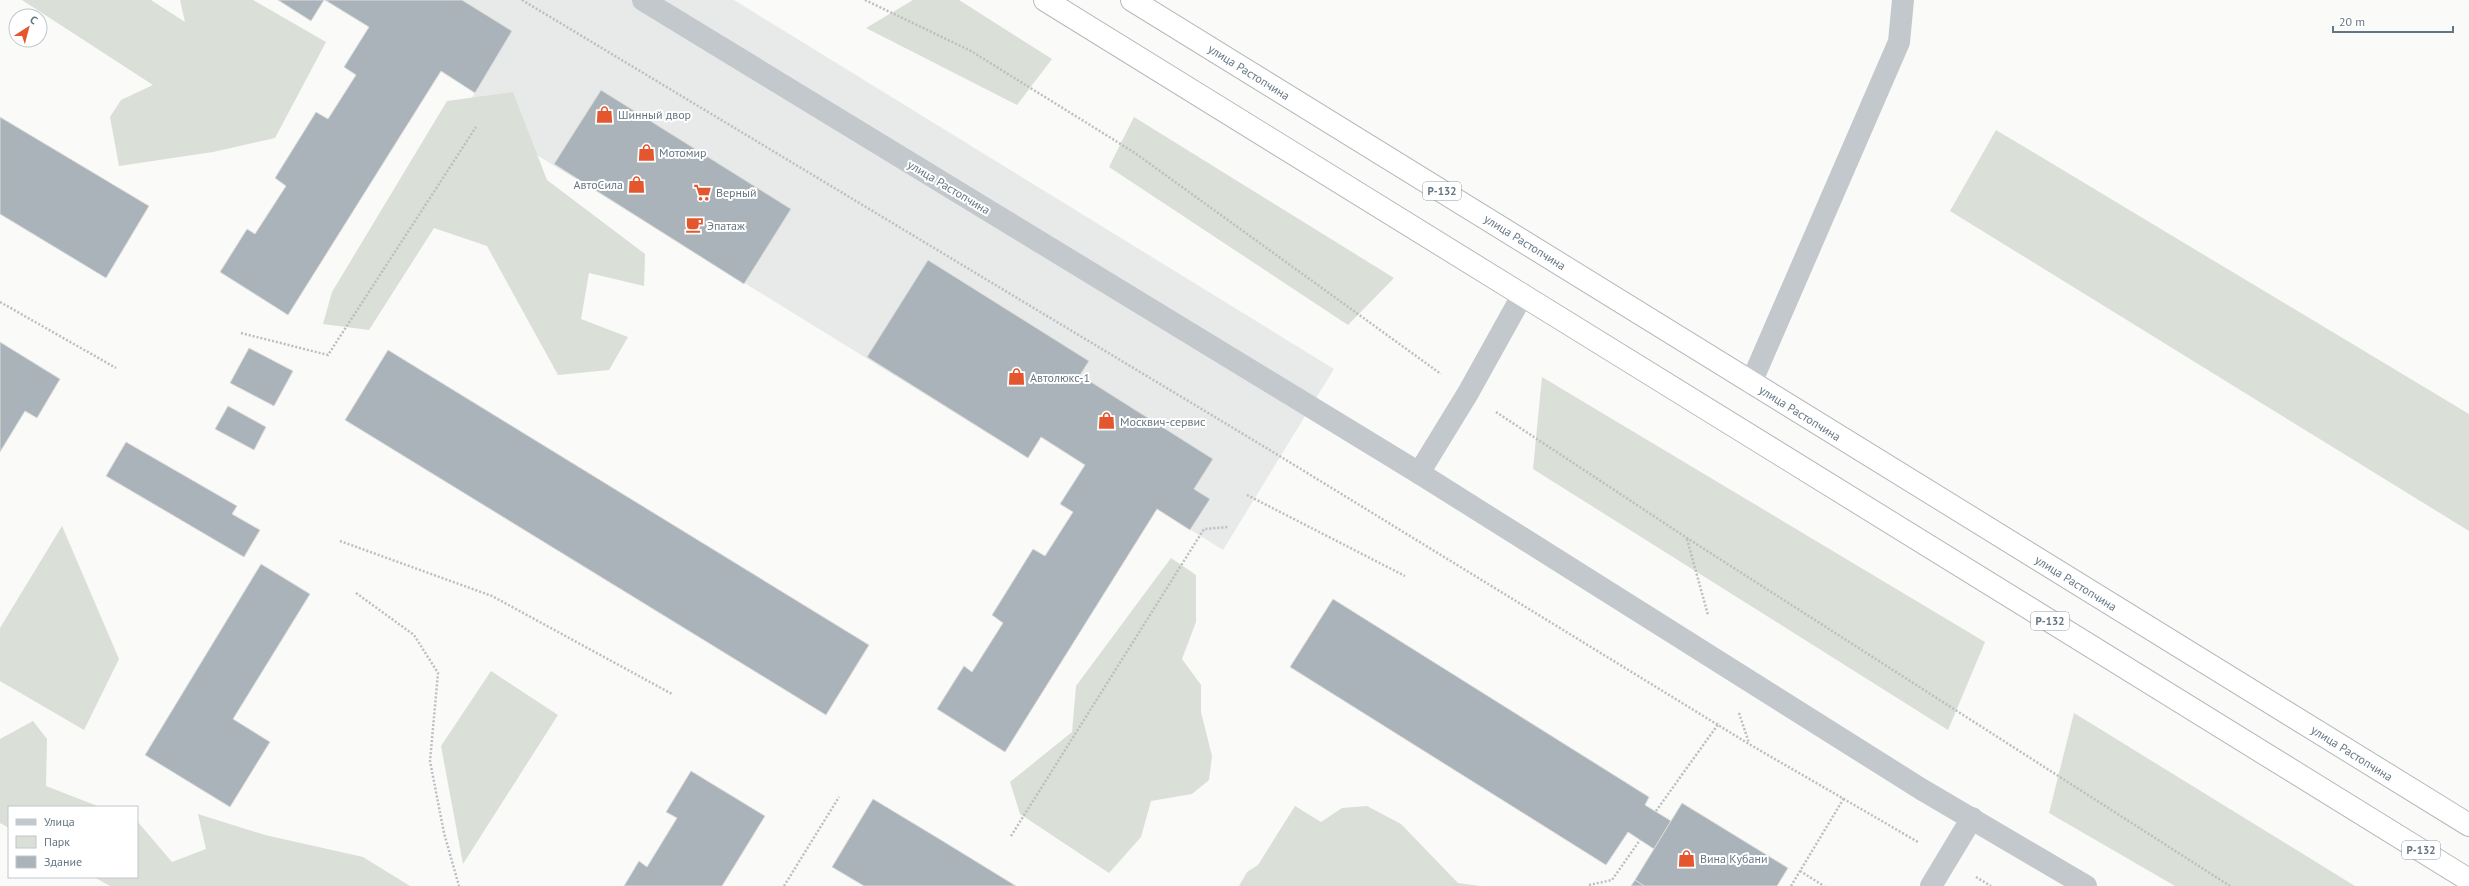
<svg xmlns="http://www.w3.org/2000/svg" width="2469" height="886" viewBox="0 0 2469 886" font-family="'PT Sans',sans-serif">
<rect width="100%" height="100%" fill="#fafaf8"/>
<path fill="#e8e9e9" d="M325 0H734L1334 369 1223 550 1041 437 1028 458 464 110 475 93Z"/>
<g fill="#dadfd7">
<path d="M22 0H151L185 22 180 0H253L326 42 275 138 213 152 119 166 110 117 121 100 153 85Z"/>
<path d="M913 0H959L1052 59 1017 105 866 28Z"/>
<path d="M513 92 547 180 645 254 644 286 589 273 581 319 628 337 609 370 558 375 487 246 434 228 369 330 323 324 332 292 447 101Z"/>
<path d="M1134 117 1394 278 1348 325 1109 167Z"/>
<path d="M1996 130 2469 414V531L1950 211Z"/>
<path d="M1542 377 1985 642 1948 730 1533 469Z"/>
<path d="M62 526 119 659 84 730 0 681V628Z"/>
<path d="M1171 558 1196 575V622L1182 659 1201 685V712L1212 756 1209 780 1192 794 1151 801 1141 837 1109 873 1020 814 1010 782 1072 732 1076 686Z"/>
<path d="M491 671 558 715 463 864 441 746Z"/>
<path d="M2074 713 2355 886H2175L2049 813Z"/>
<path d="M33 721 47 739 46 786 100 807H9V828L0 823V739Z"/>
<path d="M1295 806 1321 822 1342 808 1367 806 1401 824 1458 883 1480 886H1239L1247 872 1258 865Z"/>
<path d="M198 814 265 835 363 857 410 886H110L94 877H137V821L172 862 206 849Z"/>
</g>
<g fill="#aab3b9" stroke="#dcdcda">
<path d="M278 0H324L311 21Z"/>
<path d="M325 0H462L512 31 475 93 441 71 288 315 220 272 247 229 255 234 286 186 275 178 316 112 328 119 356 75 344 67 369 27Z"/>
<path d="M601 90 791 209 744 284 554 164Z"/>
<path d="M0 117 149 206 106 278 0 214Z"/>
<path d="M928 260 1089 361 1080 375 1213 459 1194 489 1210 499 1190 530 1157 509 1005 752 937 709 964 666 972 672 1003 623 992 615 1033 549 1045 556 1073 512 1060 504 1085 465 1041 437 1028 458 867 357Z"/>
<path d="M0 342 60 379 37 418 25 411 0 452Z"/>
<path d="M249 348 293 371 274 406 230 383Z"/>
<path d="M388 350 869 645 826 715 345 420Z"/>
<path d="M228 406 266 427 254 450 215 429Z"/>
<path d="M126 442 237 506 232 514 260 530 244 557 106 476Z"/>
<path d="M261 564 310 594 233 719 270 742 230 807 145 755Z"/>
<path d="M1333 599 1649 797 1645 805 1671 821 1654 849 1628 832 1606 865 1290 667Z"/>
<path d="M691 771 765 816 722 886H624L639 861 647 867 677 818 666 812Z"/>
<path d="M873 799 941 840 1016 886H864L832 867Z"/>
<path d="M1682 803 1788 868 1777 886H1644L1635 880Z"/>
<path d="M1635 880 1644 886H1631Z"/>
</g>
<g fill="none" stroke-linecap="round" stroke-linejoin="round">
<defs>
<g id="highway">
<path d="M1045 0 2469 880"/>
<path d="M1132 0 2469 825"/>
</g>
</defs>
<use href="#highway" stroke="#b4b9bd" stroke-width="24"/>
<g stroke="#bbbfc2" stroke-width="2.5" stroke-dasharray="2 2" stroke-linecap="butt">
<path d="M522 0 1273 452 1749 744 1918 842"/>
<path d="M865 0 971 51 1135 153 1441 374"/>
<path d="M0 302 116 368"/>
<path d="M241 333 328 355 476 127"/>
<path d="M1496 412 1687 538 2230 886"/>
<path d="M1247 495 1405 576"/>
<path d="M1687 539 1708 615"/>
<path d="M340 541 492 596 672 694"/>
<path d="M356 593 414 635 438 673 430 761 444 833 459 886"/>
<path d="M1739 713 1749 743"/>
<path d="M1656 811 1719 723"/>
<path d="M1011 836 1204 529 1228 527"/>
<path d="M1800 871 1824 886"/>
<path d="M1976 877 1991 886"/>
<path d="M1589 885 1612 880 1640 840"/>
<path d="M784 886 839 797"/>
<path d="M1791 886 1844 798"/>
</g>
<g stroke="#c3c8cc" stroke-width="22">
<path d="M643 0 1419 473 1921 789 2086 886"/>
<path d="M1751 383 1899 42 1903 0"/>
<path d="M1419 473 1468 393 1523 294"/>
<path d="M1931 886 1972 818"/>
</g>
<use href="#highway" stroke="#fff" stroke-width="22"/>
</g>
<defs>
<symbol id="shop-bare" viewBox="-9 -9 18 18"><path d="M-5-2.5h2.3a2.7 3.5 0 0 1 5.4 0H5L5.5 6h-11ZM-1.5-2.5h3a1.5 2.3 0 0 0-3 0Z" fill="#e4572e" stroke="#fff" stroke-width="2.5" paint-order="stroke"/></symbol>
<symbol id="supermarket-bare" viewBox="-9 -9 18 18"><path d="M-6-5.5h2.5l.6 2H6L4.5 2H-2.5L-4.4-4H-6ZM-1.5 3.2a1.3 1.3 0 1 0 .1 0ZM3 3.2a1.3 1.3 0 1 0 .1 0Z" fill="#e4572e" stroke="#fff" stroke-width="2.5" paint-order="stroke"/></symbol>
<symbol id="cafe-bare" viewBox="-9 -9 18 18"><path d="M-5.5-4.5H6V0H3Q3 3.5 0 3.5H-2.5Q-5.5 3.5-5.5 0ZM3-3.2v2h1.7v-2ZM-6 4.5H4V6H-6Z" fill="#e4572e" stroke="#fff" stroke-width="2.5" paint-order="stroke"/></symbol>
</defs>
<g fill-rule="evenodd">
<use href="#shop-bare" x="592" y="102" width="25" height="25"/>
<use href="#shop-bare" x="634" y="140" width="25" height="25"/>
<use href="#shop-bare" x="624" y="172" width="25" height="25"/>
<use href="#supermarket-bare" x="690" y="180" width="25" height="25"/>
<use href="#cafe-bare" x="682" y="212" width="25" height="25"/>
<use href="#shop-bare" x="1004" y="364" width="25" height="25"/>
<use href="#shop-bare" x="1094" y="408" width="25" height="25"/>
<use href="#shop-bare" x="1674" y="846" width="25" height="25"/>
</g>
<g text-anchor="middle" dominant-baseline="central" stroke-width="4" stroke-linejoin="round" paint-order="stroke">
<g fill="#fff" stroke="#939fa8" stroke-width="1">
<rect x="1423" y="182" width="38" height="18" rx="3"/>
<rect x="2031" y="612" width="38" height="18" rx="3"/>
<rect x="2402" y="841" width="38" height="18" rx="3"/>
</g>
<g font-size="11" font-weight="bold" fill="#657683">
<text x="1442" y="191">Р-132</text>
<text x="2050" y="621">Р-132</text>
<text x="2421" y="850">Р-132</text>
</g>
<g font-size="12" fill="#657683" stroke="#fff">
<text transform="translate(1249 72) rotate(32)">улица Растопчина</text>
<text transform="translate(949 187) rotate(31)">улица Растопчина</text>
<text transform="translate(1525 242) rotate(32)">улица Растопчина</text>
<text transform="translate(1800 413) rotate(32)">улица Растопчина</text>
<text transform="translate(2076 583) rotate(32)">улица Растопчина</text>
<text transform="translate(2352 753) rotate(32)">улица Растопчина</text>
</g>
<g font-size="12" fill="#657683" stroke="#fff" text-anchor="start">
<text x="618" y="114">Шинный двор</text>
<text x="659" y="152">Мотомир</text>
<text x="623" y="184" text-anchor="end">АвтоСила</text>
<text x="716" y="192">Верный</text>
<text x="707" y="225">Эпатаж</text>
<text x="1030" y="377">Автолюкс-1</text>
<text x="1120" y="421">Москвич-сервис</text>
<text x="1700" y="858">Вина Кубани</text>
</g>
</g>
<rect x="8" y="806" width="130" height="72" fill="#ffffff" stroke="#c1c8cd"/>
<rect x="16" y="819" width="20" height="6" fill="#c3c8cc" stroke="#c1c8cd"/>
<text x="44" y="826" font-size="12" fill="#657683">Улица</text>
<rect x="16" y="836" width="20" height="12" fill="#dadfd7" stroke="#c1c8cd"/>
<text x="44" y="846" font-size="12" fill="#657683">Парк</text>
<rect x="16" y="856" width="20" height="12" fill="#aab3b9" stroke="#c1c8cd"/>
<text x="44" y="866" font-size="12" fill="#657683">Здание</text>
<g transform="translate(28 28) rotate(36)"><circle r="19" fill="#ffffff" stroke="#c1c8cd"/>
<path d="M0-3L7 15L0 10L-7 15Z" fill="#e4572e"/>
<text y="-6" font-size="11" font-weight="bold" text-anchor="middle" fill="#657683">С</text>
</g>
<path d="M2333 26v6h120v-6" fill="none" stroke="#657683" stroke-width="2"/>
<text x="2339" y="26" font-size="12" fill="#657683" stroke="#ffffff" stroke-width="3" paint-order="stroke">20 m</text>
</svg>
